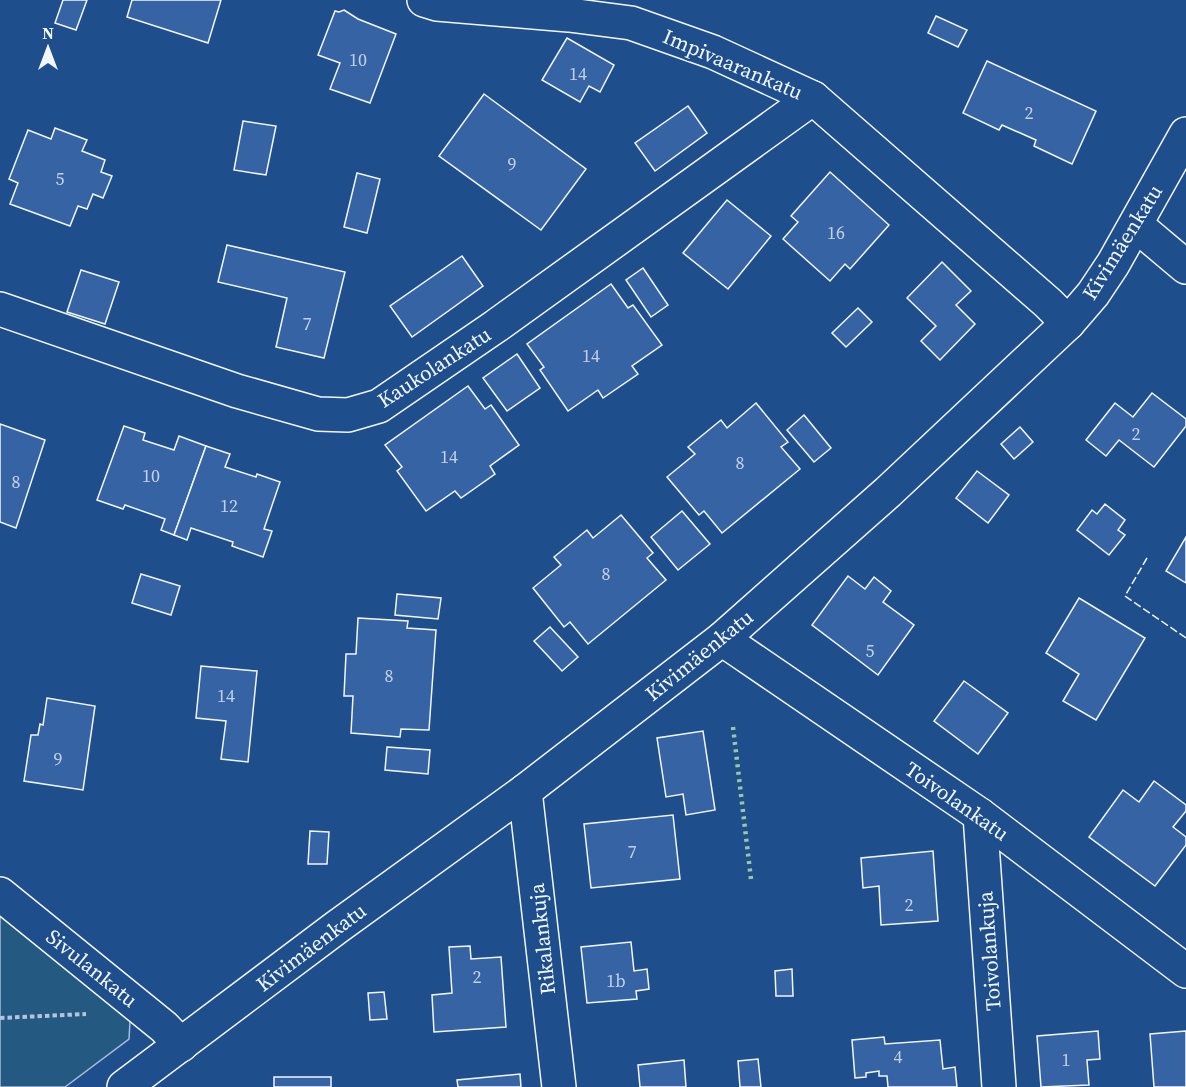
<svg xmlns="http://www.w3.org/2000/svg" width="1186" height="1087" viewBox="0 0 1186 1087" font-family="'Source Serif 4',serif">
<rect width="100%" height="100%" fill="#1f4e8c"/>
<path fill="#245a82" stroke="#a8bbd7" stroke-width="1.5" d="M0 915 130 1021 129 1039 65 1087H0Z"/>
<g fill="#3563a3" stroke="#f2f6ff" stroke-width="1.5">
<path d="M63 0H87L76 30 55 23Z"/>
<path d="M132 0H221L208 43 127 17Z"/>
<path d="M344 10 358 19 396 34 370 103 330 89 340 63 318 55 335 11 339 12Z"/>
<path d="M936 16 967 30 958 47 928 33Z"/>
<path d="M567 38 614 65 600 92 589 86 580 102 542 80Z"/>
<path d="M987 61 1096 111 1072 164 1034 146 1036 140 1002 125 999 130 963 113Z"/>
<path d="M484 94 586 169 541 230 439 156Z"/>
<path d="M688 106 707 133 655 171 635 143Z"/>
<path d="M243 121 276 126 266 175 234 170Z"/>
<path d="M55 128 87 140 82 151 105 160 101 172 112 176 103 198 93 194 87 209 78 206 70 226 10 204 18 183 9 179 28 130 51 139Z"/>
<path d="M830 172 889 225 850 269 845 264 830 281 783 239 798 222 791 216Z"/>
<path d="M357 173 380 179 367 233 344 227Z"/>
<path d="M727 200 771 236 728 289 683 253Z"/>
<path d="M227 245 345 272 324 358 276 347 287 298 218 282Z"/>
<path d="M462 256 483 286 412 337 390 306Z"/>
<path d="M942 262 971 291 956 305 975 324 940 360 921 341 936 326 907 298Z"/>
<path d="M643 268 668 305 651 317 626 280Z"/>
<path d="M81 270 119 282 105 324 67 312Z"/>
<path d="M611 284 628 308 633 305 662 345 632 366 638 374 603 398 598 390 568 411 540 370 544 367 527 344Z"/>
<path d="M858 308 872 322 846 347 832 333Z"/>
<path d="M517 354 540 388 507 411 483 378Z"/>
<path d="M468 386 485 409 491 405 519 445 490 466 495 474 461 498 455 491 426 511 397 471 402 467 385 445Z"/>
<path d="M1152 393 1186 419V426L1154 467 1119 440 1106 456 1086 440 1115 403 1133 417Z"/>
<path d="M756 403 788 442 781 447 800 469 722 533 704 511 699 515 667 477 695 454 688 447 721 420 727 428Z"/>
<path d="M804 415 831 448 814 462 787 430Z"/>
<path d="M0 424 45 440 16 528 0 522Z"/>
<path d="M124 426 145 433 143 440 174 450 179 436 206 446 174 535 161 530 165 519 125 505 123 509 97 500Z"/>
<path d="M1020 427 1033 442 1014 459 1001 444Z"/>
<path d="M206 446 230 454 225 467 256 477 257 474 280 482 264 529 272 531 263 557 232 546 233 542 191 528 187 540 174 535Z"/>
<path d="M977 471 1009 495 988 523 956 498Z"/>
<path d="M1105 504 1125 520 1118 530 1125 535 1109 555 1077 530 1092 510 1097 514Z"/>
<path d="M682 511 710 544 678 570 651 537Z"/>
<path d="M621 515 653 553 647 558 666 580 588 644 570 622 564 627 533 588 561 565 554 557 587 530 593 538Z"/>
<path d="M1186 537V583L1166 571Z"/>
<path d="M141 574 180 586 171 615 132 603Z"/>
<path d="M848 576 865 589 874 577 891 591 883 602 914 625 878 675 812 625Z"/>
<path d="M397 594 441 598 438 619 395 615Z"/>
<path d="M1079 598 1145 638 1096 720 1063 701 1079 674 1046 653Z"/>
<path d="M358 618 408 621 407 628 436 630 429 730 401 729 400 737 351 733 353 696H344L346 654H356Z"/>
<path d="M550 627 578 657 562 671 534 641Z"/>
<path d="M201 666 257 671 248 762 221 759 226 721 196 718Z"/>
<path d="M964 681 1008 713 978 754 934 721Z"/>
<path d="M47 698 95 706 83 790 24 781 31 735H38L40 724 43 725Z"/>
<path d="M703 731 715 810 686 815 683 794 666 797 657 738Z"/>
<path d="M387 747 430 750 428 774 385 770Z"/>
<path d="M1154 781 1186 805V811L1173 827 1186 837V845L1155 886 1089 837 1123 790 1139 802Z"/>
<path d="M673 815 680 879 591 888 584 824Z"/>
<path d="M310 831 329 832 327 864H308Z"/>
<path d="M933 851 938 921 881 925 879 886 863 888 861 858Z"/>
<path d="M631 942 634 971 647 969 649 989 636 991 637 999 587 1003 581 947Z"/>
<path d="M470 946 471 959 501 957 506 1027 434 1032 432 995 452 993 449 947Z"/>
<path d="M792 969 793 996H776L775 971Z"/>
<path d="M384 992 387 1019 370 1020 368 993Z"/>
<path d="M1098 1031 1100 1059 1087 1060 1089 1085 1041 1087 1037 1036Z"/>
<path d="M1186 1031V1087H1154L1150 1034Z"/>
<path d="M884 1037 885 1044 940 1040 943 1069 955 1067 957 1087H888L887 1076H879V1071L866 1073V1077L855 1078 852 1040Z"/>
<path d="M758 1059 761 1087H740L738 1061Z"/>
<path d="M684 1060 686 1087H640L638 1065Z"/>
<path d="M520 1074 521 1087H458L457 1080Z"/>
<rect x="274" y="1077" width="57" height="10"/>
</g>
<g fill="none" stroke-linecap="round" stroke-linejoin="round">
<defs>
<g id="minor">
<path d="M424 0 437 4 569 15 631 23 713 52 813 98 1048 303 1068 323"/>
<path d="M1136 225 1186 267"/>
<path d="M0 309 237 391 318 414 348 415 379 406 496 326 813 98"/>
<path d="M722 639 980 815 1186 971"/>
<path d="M525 791 559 1087"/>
<path d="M980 815 999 1087"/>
<path d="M0 894 164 1027 181 1045"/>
<path d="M124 1087 337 927 525 791 722 639 888 492 1068 323 1093 294 1113 264 1186 134"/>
</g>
</defs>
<use href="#minor" stroke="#f2f6ff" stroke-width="36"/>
<path stroke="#b3c4dc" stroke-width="4" stroke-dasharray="4.5 3" stroke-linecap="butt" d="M0 1018 86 1014"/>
<use href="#minor" stroke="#1f4e8c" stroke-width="33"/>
<path stroke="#97c8a6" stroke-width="4.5" stroke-dasharray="3 4.5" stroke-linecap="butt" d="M733 727 751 879"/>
<path stroke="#f2f6ff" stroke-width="1.5" stroke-dasharray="8 3" stroke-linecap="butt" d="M1147 558 1125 596 1186 638"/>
</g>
<g text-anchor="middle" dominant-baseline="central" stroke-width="4.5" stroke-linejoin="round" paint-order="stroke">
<g font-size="18" fill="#c3d1e8">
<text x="358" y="59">10</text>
<text x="578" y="73">14</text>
<text x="1029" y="112">2</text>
<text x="512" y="163">9</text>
<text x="60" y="178">5</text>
<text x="836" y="232">16</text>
<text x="307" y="323">7</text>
<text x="591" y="355">14</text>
<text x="1136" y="433">2</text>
<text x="449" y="456">14</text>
<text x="740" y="462">8</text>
<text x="151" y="475">10</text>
<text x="16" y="481">8</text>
<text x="229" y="505">12</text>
<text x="606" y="573">8</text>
<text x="870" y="650">5</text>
<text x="389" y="675">8</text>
<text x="226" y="695">14</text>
<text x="58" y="758">9</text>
<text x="632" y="851">7</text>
<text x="909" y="904">2</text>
<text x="477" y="976">2</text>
<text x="616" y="980">1b</text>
<text x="898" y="1056">4</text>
<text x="1066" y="1059">1</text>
</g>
<g font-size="21" fill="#f2f6ff" stroke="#1f4e8c">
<text transform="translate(733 64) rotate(23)">Impivaarankatu</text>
<text transform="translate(1122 242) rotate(-58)">Kivimäenkatu</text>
<text transform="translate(434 367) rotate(-33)">Kaukolankatu</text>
<text transform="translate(699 655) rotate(-39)">Kivimäenkatu</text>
<text transform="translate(957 801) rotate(35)">Toivolankatu</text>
<text transform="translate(542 939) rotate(-96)">Rikalankuja</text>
<text transform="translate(311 947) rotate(-37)">Kivimäenkatu</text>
<text transform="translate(989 951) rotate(-94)">Toivolankuja</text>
<text transform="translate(92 968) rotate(39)">Sivulankatu</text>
</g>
</g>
<g transform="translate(48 48)" stroke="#1f4e8c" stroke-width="4.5" paint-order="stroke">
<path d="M0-4.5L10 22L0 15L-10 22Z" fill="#f2f6ff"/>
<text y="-9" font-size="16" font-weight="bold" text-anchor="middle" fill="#f2f6ff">N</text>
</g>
</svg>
